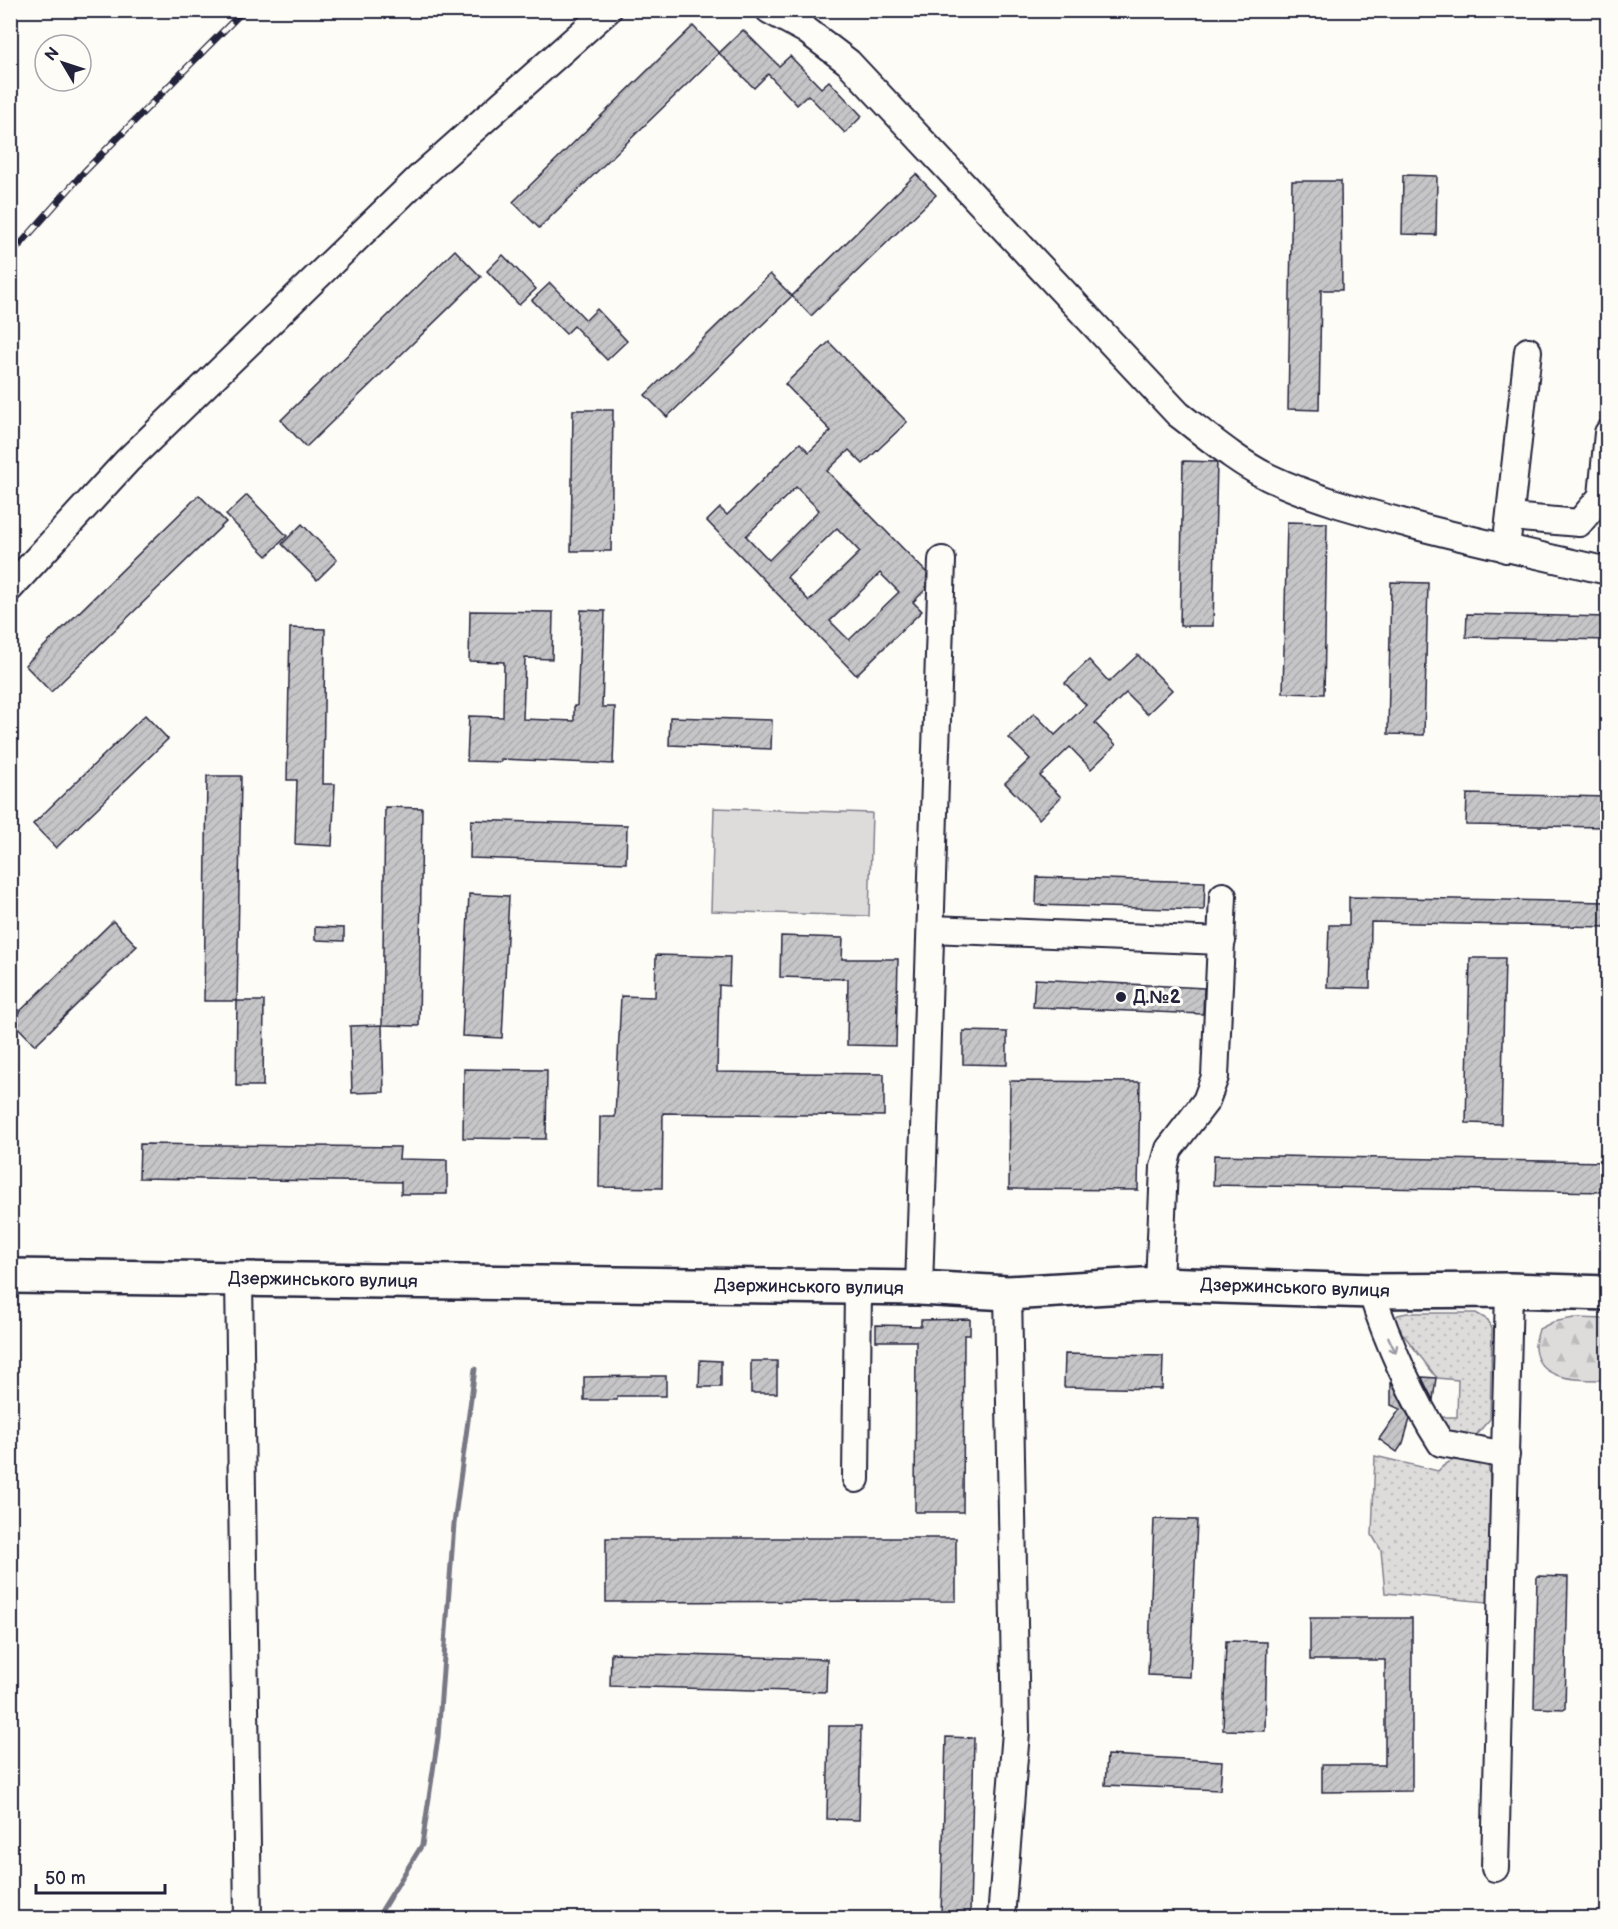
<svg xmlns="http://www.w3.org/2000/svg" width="1618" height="1929" viewBox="0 0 1618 1929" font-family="'Balsamiq Sans',sans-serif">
<defs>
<pattern id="grass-dots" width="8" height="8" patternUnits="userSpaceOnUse" patternTransform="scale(1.5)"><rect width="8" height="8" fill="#dddcdb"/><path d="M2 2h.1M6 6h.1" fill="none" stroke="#bdbcbd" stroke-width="1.8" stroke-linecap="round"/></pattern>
<pattern id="forest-firs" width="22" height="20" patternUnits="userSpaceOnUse" patternTransform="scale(1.5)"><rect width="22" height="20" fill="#dddcdb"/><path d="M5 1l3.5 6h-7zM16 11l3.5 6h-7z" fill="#bdbcbd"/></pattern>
<pattern id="building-hatch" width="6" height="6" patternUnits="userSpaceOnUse" patternTransform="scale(1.5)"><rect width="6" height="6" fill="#c6c6c8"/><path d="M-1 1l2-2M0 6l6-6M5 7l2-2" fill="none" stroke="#aaaaad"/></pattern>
</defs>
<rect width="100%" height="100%" fill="#fdfcf7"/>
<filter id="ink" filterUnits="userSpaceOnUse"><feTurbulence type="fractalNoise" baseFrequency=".0167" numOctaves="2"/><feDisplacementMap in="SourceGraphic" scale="12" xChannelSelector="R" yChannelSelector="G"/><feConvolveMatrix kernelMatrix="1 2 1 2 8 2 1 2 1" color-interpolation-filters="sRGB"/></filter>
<g filter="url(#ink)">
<g fill="url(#grass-dots)" stroke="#807f8b" stroke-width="1.5">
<path d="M1407 1313H1476L1488 1320 1492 1329 1490 1419 1476 1435C1460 1437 1444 1436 1439 1417H1457L1458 1380 1437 1378 1396 1325 1395 1318 1398 1315Z"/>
<path d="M1375 1456 1438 1471C1454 1453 1467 1460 1488 1466 1492 1479 1488 1491 1492 1504L1488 1602 1385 1593 1381 1550 1372 1535Z"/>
</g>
<path fill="url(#forest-firs)" stroke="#807f8b" stroke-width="1.5" d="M1574 1318 1607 1319V1380C1583 1380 1538 1383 1535 1348 1534 1343 1538 1335 1539 1329L1553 1322Z"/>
<path fill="#dddcdb" stroke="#807f8b" stroke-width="1.5" d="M714 808 872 813 869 916 711 911Z"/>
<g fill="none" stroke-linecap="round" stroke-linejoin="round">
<path stroke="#787885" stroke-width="5" d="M377 1918 422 1845 438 1737 454 1524 475 1369"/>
</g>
<g fill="url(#building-hatch)" stroke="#22223b" stroke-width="1.5" fill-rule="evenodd">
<path d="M693 26 719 53 539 228 513 202Z"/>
<path d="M743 30 779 66 790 56 821 88 829 81 862 116 845 133 808 95 797 105 768 74 754 88 719 53Z"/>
<path d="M916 174 936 195 811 316 792 296Z"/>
<path d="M1403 175 1437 176 1436 235 1402 234Z"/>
<path d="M1292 181H1341L1342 290H1321L1319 410 1288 409Z"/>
<path d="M455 250 481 277 306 447 281 420Z"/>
<path d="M503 255 536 289 519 305 487 271Z"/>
<path d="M770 274 792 296 667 417 645 395Z"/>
<path d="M550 283 586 320 597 309 627 341 607 360 574 326 566 334 532 300Z"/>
<path d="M829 342 907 422 863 464 849 450 827 471 927 573 926 589 913 602 922 611 856 675 707 521 720 508 727 515 800 443 809 452 831 431 785 384ZM796 487 819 510 769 560 746 536ZM837 528 860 552 809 601 787 577ZM880 573 899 592 849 640 830 621Z"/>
<path d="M573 410H613L611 551H571Z"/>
<path d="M1183 461 1217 462 1213 626H1180Z"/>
<path d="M199 495 226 522 51 692 25 665Z"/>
<path d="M247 495 287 536 267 556 226 515Z"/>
<path d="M1287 522 1327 523 1324 694 1283 693Z"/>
<path d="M302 524 337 560 317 580 282 544Z"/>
<path d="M1391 582 1428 583 1424 735 1388 734Z"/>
<path d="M581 610 605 611 602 707H615L613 764 501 759V762L467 761 469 716 503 717 504 662 469 661 470 611 553 612 552 659 525 658 523 719 574 721V706H577Z"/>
<path d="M1467 614 1608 617V640L1466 637Z"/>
<path d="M290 628 325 629 323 784H335L332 846 295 844 297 780H287Z"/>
<path d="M1138 655 1172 690 1147 714 1126 693 1095 723 1116 745 1091 769 1070 747 1040 776 1061 797 1039 819 1005 783 1030 759 1009 738 1034 713 1055 735 1086 705 1065 683 1089 660 1109 682Z"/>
<path d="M145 715 168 739 56 848 33 824Z"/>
<path d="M670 717 772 720 771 749 669 745Z"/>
<path d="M207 776H241L237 1001H204Z"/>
<path d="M1467 794 1608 797V827L1466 825Z"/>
<path d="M385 807 422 808 419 1026 382 1025Z"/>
<path d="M471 820 627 825 626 863 470 858Z"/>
<path d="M1037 877 1205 882 1204 910 1036 905Z"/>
<path d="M469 894 509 896 502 1038 462 1036Z"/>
<path d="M1349 897 1608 902V927L1371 922 1370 988 1327 987 1329 925H1349Z"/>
<path d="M113 921 137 946 35 1045 11 1020Z"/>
<path d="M315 927 344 928V941L315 940Z"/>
<path d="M781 936 843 938 842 959H898L896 1046 847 1045 848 979 780 977Z"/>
<path d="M656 955 730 957 729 986 719 985 717 1072 884 1074V1116L663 1113 662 1188 599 1187 600 1117H615L621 996 655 997Z"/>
<path d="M1470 958H1505L1501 1124 1466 1123Z"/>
<path d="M1035 979 1204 988 1203 1014 1033 1007Z"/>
<path d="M237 1001H264L263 1086H236Z"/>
<path d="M382 1025 384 1092 352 1093 350 1026Z"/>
<path d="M963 1031 1007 1032V1065L963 1064Z"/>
<path d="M464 1069 547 1070 546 1139 463 1138Z"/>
<path d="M1010 1081 1140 1082 1138 1190 1009 1189Z"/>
<path d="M140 1144 400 1147 399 1159 447 1160V1194H401V1182L139 1178Z"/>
<path d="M1214 1155 1608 1162V1192L1213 1185Z"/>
<path d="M970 1319V1335H964L963 1512H915L916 1341H876V1325L921 1326V1320Z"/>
<path d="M1065 1354 1163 1356 1162 1389 1064 1387Z"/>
<path d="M700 1360 721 1361V1387H699Z"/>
<rect x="751" y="1361" width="26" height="32"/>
<path d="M640 1376H666V1396H617V1400H584V1377Z"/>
<path d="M1422 1377 1436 1378 1433 1400 1424 1382Z"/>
<path d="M1391 1382 1410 1419 1403 1443 1397 1452 1379 1439 1400 1409 1391 1405Z"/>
<path d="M1154 1519 1197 1520 1190 1677 1148 1675Z"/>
<path d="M606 1538H956V1601L606 1602Z"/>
<path d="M1537 1576 1568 1577 1565 1709 1534 1708Z"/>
<path d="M1310 1618H1412V1791L1322 1792V1765H1385V1660H1310Z"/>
<path d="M1226 1641 1267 1642 1265 1731 1223 1730Z"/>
<path d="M611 1653 827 1659 826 1692 610 1686Z"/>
<path d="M829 1726H861L859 1820 827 1819Z"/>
<path d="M946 1737 974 1738 970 1914H941Z"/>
<path d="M1107 1755 1222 1761 1220 1790 1105 1785Z"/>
</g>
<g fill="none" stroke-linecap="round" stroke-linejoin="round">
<defs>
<g id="minor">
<path d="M769 10 806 30 848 62 1178 414C1207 436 1236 461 1268 477 1316 500 1369 513 1420 527 1483 543 1545 557 1608 571"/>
<path d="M1510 517 1579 523 1602 496 1608 433"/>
<path d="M1506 549 1528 351"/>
<path d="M10 588 127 461 423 174 608 10"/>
<path d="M931 929 1222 941"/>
<path d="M239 1279 248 1918"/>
<path d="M1159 1284 1164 1167 1169 1149 1206 1101 1215 1077 1223 896"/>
<path d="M919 1288 942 560"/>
<path d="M1371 1291C1387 1340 1413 1400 1441 1443L1506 1455"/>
<path d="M856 1479 858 1288"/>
<path d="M1495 1868 1509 1290"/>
<path d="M1001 1918 1016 1732 1008 1293"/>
</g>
<path id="major" d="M10 1276 919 1288 1008 1293 1159 1284 1371 1291 1509 1290 1608 1293"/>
</defs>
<use href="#minor" stroke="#22223b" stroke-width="30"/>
<use href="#major" stroke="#22223b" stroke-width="38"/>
<use href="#minor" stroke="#fdfcf7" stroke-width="26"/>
<use href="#major" stroke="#fdfcf7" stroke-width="33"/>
<defs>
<path id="rail" d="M10 256 84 172 244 10"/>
</defs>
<use href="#rail" stroke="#22223b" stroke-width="7"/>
<use href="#rail" stroke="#fdfcf7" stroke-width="4.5" stroke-dasharray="14" stroke-linecap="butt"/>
</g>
<defs><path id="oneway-shaft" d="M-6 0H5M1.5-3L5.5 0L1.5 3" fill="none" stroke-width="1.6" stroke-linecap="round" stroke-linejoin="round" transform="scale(1.5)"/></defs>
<use stroke="#9a9aa2" href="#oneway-shaft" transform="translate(1392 1345) rotate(65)"/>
</g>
<circle fill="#22223b" stroke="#fdfcf7" stroke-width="2" cx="1121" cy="997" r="6"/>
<g text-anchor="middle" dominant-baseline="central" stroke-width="6" stroke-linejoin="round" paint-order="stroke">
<g font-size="18" font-weight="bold" fill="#22223b" stroke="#fdfcf7" text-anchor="start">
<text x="1133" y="997">Д.№2</text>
</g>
<g font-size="18" fill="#22223b" stroke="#fdfcf7">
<text transform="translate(323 1280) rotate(1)">Дзержинського вулиця</text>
<text transform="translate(809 1287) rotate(1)">Дзержинського вулиця</text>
<text transform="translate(1295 1288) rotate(2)">Дзержинського вулиця</text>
</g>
</g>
<rect width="1618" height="1929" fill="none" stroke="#fdfcf7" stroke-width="36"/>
<rect x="18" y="18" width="1582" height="1893" fill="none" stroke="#22223b" stroke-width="2" filter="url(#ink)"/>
<g transform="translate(63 63) rotate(309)"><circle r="28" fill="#fdfcf7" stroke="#a5a5ac" stroke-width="1.5"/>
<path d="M0-4.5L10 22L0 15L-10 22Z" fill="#22223b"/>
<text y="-9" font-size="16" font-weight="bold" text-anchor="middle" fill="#22223b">N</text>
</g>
<path d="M36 1884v9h129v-9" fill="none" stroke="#22223b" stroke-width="3"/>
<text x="45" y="1884" font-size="18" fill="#22223b" stroke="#fdfcf7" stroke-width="4.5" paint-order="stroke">50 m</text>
</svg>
